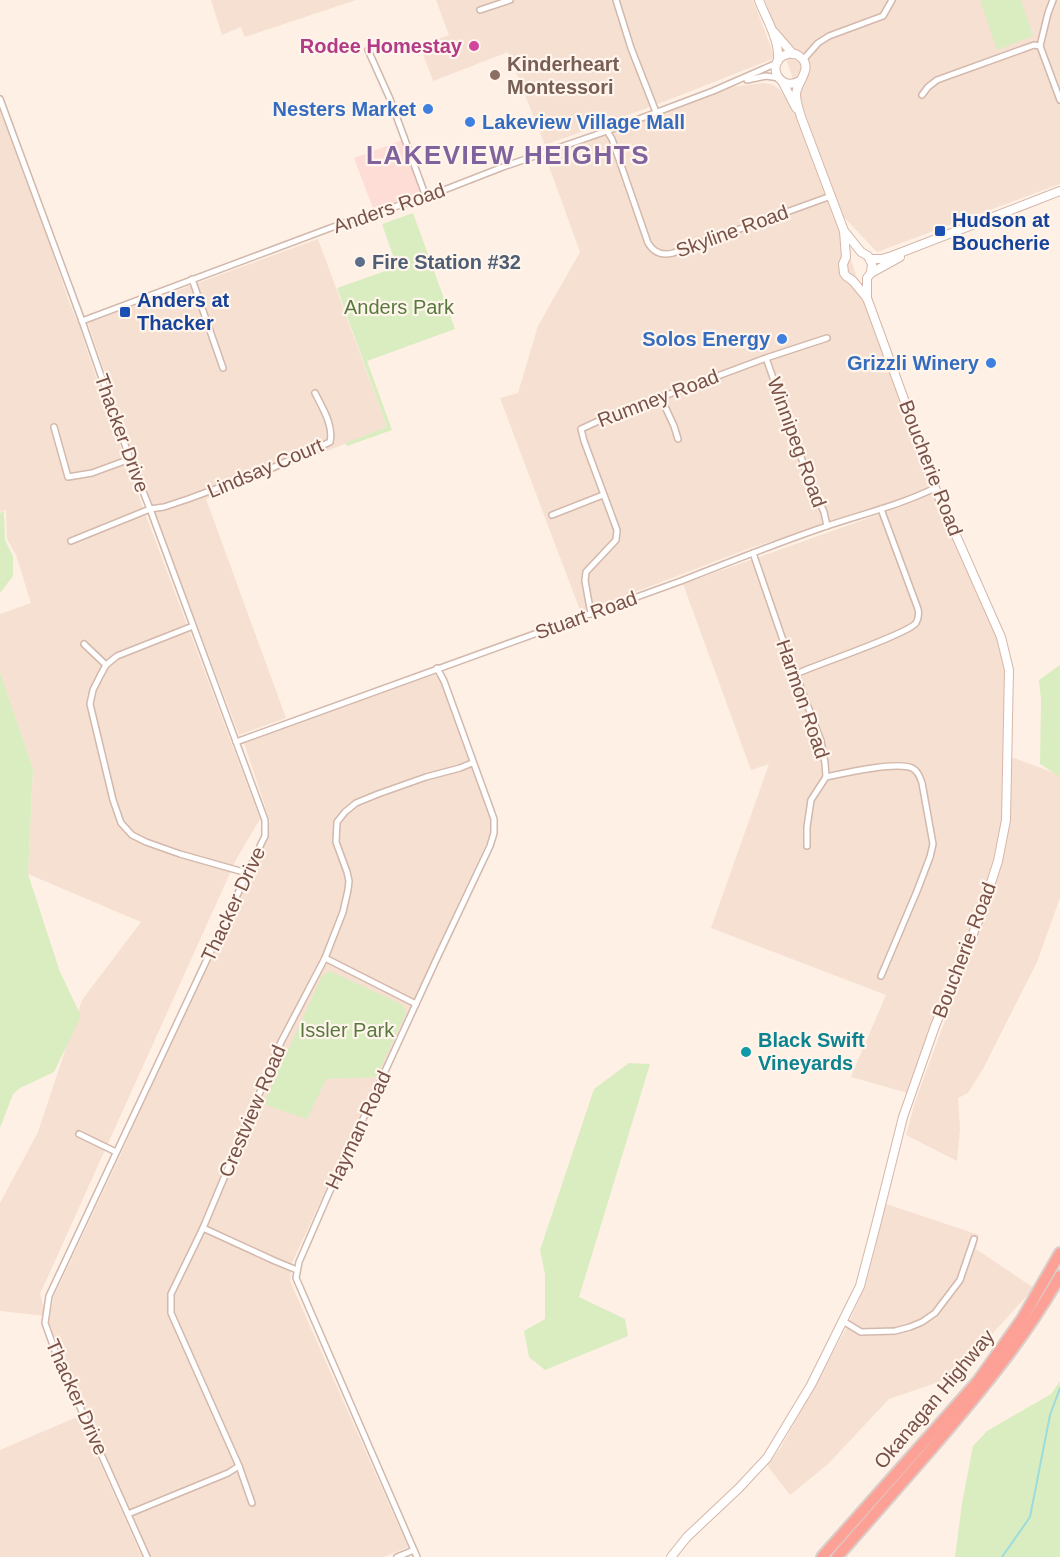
<svg xmlns="http://www.w3.org/2000/svg" width="1060" height="1557" viewBox="0 0 1060 1557" font-family="Helvetica,sans-serif">
<rect width="100%" height="100%" fill="#fef0e4"/>
<g fill="#f6e0d2">
<path d="M211 0H356L245 37 241 27 222 35Z"/>
<path d="M436 0H753L775 58 661 103 545 145 508 52 433 81 420 46 449 35Z"/>
<path d="M765 0H1060V184L877 252 841 214Z"/>
<path d="M765 83 774 85 780 90 799 120 845 243 930 486 914 498 750 548 581 613 500 398 518 393 538 326 580 252 546 158 728 87Z"/>
<path d="M0 94 69 302 79 325 87 351 127 465 260 819 236 860 40 1294 46 1316 0 1311V1203L38 1132 82 1000 141 922 28 874 33 769 0 672V614L31 603 16 555 7 539 6 510 0 512Z"/>
<path d="M318 239 387 427 206 499 286 718 239 735 134 459 88 323Z"/>
<path d="M933 493 997 635 1005 672 1002 818 993 860 979 907 937 1013 908 1093 851 1077 886 995 711 928 769 764 751 770 683 584 911 503Z"/>
<path d="M435 674 441 683 490 818 491 833 292 1263 290 1281 408 1547 384 1557H151L60 1352 49 1322 54 1296 120 1156 270 821 244 743Z"/>
<path d="M1010 758H1014L1060 775V898L1037 962 984 1067 968 1093 958 1098 960 1130 957 1161 906 1135 916 1099 984 915 1001 861 1010 820Z"/>
<path d="M886 1204 979 1235 976 1249 1034 1288 953 1377 889 1399 828 1464 790 1495 767 1465 780 1449 847 1327 866 1284Z"/>
<path d="M79 1416 142 1557H0V1450Z"/>
</g>
<path fill="#ffddd7" d="M403 140 423 195 374 211 354 158Z"/>
<g fill="#daedc1">
<path d="M980 0H1021L1033 36 997 50Z"/>
<path d="M413 213 455 329 367 361 392 430 347 446 345 443 387 427 337 288 397 267 382 224Z"/>
<path d="M4 511 5 540 13 556V576L0 593V513Z"/>
<path d="M1060 665V777L1040 764 1041 700 1039 680Z"/>
<path d="M0 672 33 769 28 874 60 972 81 1016 54 1072 20 1088 13 1094 0 1128Z"/>
<path d="M330 971 403 1005 406 1013 376 1077 326 1079 307 1119 263 1104 322 976Z"/>
<path d="M629 1063 650 1064 579 1297 625 1319 628 1336 545 1370 529 1357 524 1331 545 1319V1274L540 1250 594 1089Z"/>
<path d="M1060 1381V1557H955L962 1503 973 1446 987 1431 1051 1394Z"/>
</g>
<g fill="none" stroke-linecap="round" stroke-linejoin="round">
<path stroke="#9cdcdc" stroke-width="2" d="M1002 1557 1030 1517 1050 1415 1060 1388"/>
<defs>
<g id="street">
<path d="M616 0 631 48 656 112"/>
<path d="M1053 0 1048 13 1040 46 1060 100"/>
<path d="M480 10 510 0"/>
<path d="M368 50 390 99 426 197"/>
<path d="M803 60 818 43 829 36 883 16 892 0"/>
<path d="M747 80 766 76 779 78"/>
<path d="M922 95 928 87 937 80 1034 45 1040 46"/>
<path d="M0 99 82 321 130 459 150 509 265 820V836L262 842 49 1296 45 1323 55 1351 147 1557"/>
<path d="M607 131 612 139 648 243C654 253 662 256 673 253L831 196"/>
<path d="M192 279 223 368"/>
<path d="M82 321 349 221 426 197 503 167 607 131 713 91 777 63"/>
<path d="M766 358 807 474 824 512 827 526"/>
<path d="M661 398 674 426 678 439"/>
<path d="M54 427 68 477 92 473 130 459"/>
<path d="M552 515 603 495"/>
<path d="M71 541 150 509 164 507 188 499 272 468 330 442C334 426 322 407 315 393"/>
<path d="M753 553 785 646 821 741 825 763 826 777 811 800 807 827V846"/>
<path d="M591 614 585 581 586 572 616 540 617 530 584 441 581 429 605 418 766 358 827 338"/>
<path d="M193 626 117 656 106 665 100 676 93 690 90 704 113 800 121 823 132 835 146 842 180 854 247 873"/>
<path d="M84 644 106 665"/>
<path d="M796 674C815 665 908 634 916 623 919 618 919 614 918 609L881 509"/>
<path d="M236 742 681 581C729 562 777 543 827 526 863 514 900 505 935 488"/>
<path d="M826 777C845 773 896 761 912 768 918 771 920 777 922 783L933 844 930 857 917 891 881 976"/>
<path d="M325 958 416 1004"/>
<path d="M79 1134 116 1152"/>
<path d="M203 1228 275 1261 297 1270"/>
<path d="M843 1321 861 1332 895 1331 910 1327 922 1322 935 1313 960 1280 974 1239"/>
<path d="M252 1503 239 1466 171 1313V1294L203 1228 281 1042 325 958 343 912 348 890 349 881 347 872 336 842 337 822 345 812 356 803 378 794 426 777 460 768 472 763"/>
<path d="M128 1514 228 1473 239 1466"/>
<path d="M397 1557 414 1550"/>
<path d="M417 1557 296 1278 299 1262 329 1193 438 956 490 846 494 833V819L444 681 437 668"/>
</g>
<g id="secondary">
<path d="M759 0C766 19 780 40 778 61"/>
<path d="M774 32 793 54"/>
<path d="M782 81 796 108"/>
<path d="M845 232 861 252 868 256 872 264 871 273 867 278V298"/>
<path d="M870 259H882L892 256 1060 191"/>
<path d="M871 273 900 257"/>
<path d="M671 1557 687 1537 739 1488 767 1458 811 1385 860 1286 876 1225 903 1117 935 1026 981 914 998 861 1006 820 1009 670 1001 637 935 488 916 432 867 298 853 281 846 276 844 273 843 264 846 257 844 231 801 117C799 110 796 102 796 94 797 81 815 67 799 56 795 53 790 53 785 55 766 62 778 93 800 81"/>
</g>
<g id="highway">
<path d="M822 1557 978 1381 1022 1319 1060 1253"/>
<path d="M837 1557C868 1522 898 1487 928 1453 976 1397 1024 1340 1060 1276"/>
</g>
</defs>
<use href="#street" stroke="#d3b8ac" stroke-width="8"/>
<use href="#secondary" stroke="#d6b6a9" stroke-width="10"/>
<use href="#highway" stroke="#d9cecb" stroke-width="14"/>
<use href="#street" stroke="#fff" stroke-width="5"/>
<use href="#secondary" stroke="#fff" stroke-width="8"/>
<use href="#highway" stroke="#fda196" stroke-width="10"/>
</g>
<circle fill="#d1479c" stroke="#fff5ec" stroke-width="2" cx="474" cy="46" r="6"/>
<circle fill="#8d6e63" stroke="#fff5ec" stroke-width="2" cx="495" cy="75" r="6"/>
<g fill="#3f7fe0" stroke="#fff5ec" stroke-width="2">
<circle cx="428" cy="109" r="6"/>
<circle cx="470" cy="122" r="6"/>
<circle cx="782" cy="339" r="6"/>
<circle cx="991" cy="363" r="6"/>
</g>
<g fill="#1a4fb4" stroke="#fff5ec" stroke-width="2">
<rect x="934" y="225" width="12" height="12" rx="3"/>
<rect x="119" y="306" width="12" height="12" rx="3"/>
</g>
<circle fill="#5c6f8a" stroke="#fff5ec" stroke-width="2" cx="360" cy="262" r="6"/>
<circle fill="#0f9aa8" stroke="#fff5ec" stroke-width="2" cx="746" cy="1052" r="6"/>
<g text-anchor="middle" dominant-baseline="central" stroke-width="4.5" stroke-linejoin="round" paint-order="stroke">
<g font-size="20" font-weight="bold" fill="#b23c85" stroke="#fff5ec" text-anchor="end">
<text x="462" y="46">Rodee Homestay</text>
</g>
<g font-size="20" font-weight="bold" fill="#785e54" stroke="#fff5ec" text-anchor="start">
<text x="507" y="64">Kinderheart<tspan x="507" dy="23">Montessori</tspan></text>
</g>
<g font-size="20" font-weight="bold" fill="#366cbe" stroke="#fff5ec" text-anchor="end">
<text x="416" y="109">Nesters Market</text>
<text x="482" y="122" text-anchor="start">Lakeview Village Mall</text>
<text x="770" y="339">Solos Energy</text>
<text x="979" y="363">Grizzli Winery</text>
</g>
<g font-size="20" fill="#795147" stroke="#fff5ec">
<text transform="translate(389 208) rotate(-19)">Anders Road</text>
<text transform="translate(732 231) rotate(-20)">Skyline Road</text>
<text transform="translate(658 398) rotate(-21)">Rumney Road</text>
<text transform="translate(122 433) rotate(70)">Thacker Drive</text>
<text transform="translate(797 442) rotate(70)">Winnipeg Road</text>
<text transform="translate(265 468) rotate(-23)">Lindsay Court</text>
<text transform="translate(931 468) rotate(69)">Boucherie Road</text>
<text transform="translate(586 615) rotate(-20)">Stuart Road</text>
<text transform="translate(803 699) rotate(71)">Harmon Road</text>
<text transform="translate(233 904) rotate(-65)">Thacker Drive</text>
<text transform="translate(964 950) rotate(-69)">Boucherie Road</text>
<text transform="translate(252 1111) rotate(-67)">Crestview Road</text>
<text transform="translate(358 1130) rotate(-65)">Hayman Road</text>
<text transform="translate(77 1397) rotate(66)">Thacker Drive</text>
<text transform="translate(934 1399) rotate(-50)">Okanagan Highway</text>
</g>
<g font-size="20" font-weight="bold" fill="#164399" stroke="#fff5ec" text-anchor="start">
<text x="952" y="220">Hudson at<tspan x="952" dy="23">Boucherie</tspan></text>
<text x="137" y="300">Anders at<tspan x="137" dy="23">Thacker</tspan></text>
</g>
<g font-size="20" font-weight="bold" fill="#4e5e75" stroke="#fff5ec" text-anchor="start">
<text x="372" y="262">Fire Station #32</text>
</g>
<g font-size="20" fill="#587a3c" stroke="#fff5ec">
<text x="399" y="307">Anders Park</text>
<text x="347" y="1030">Issler Park</text>
</g>
<g font-size="20" font-weight="bold" fill="#0d838f" stroke="#fff5ec" text-anchor="start">
<text x="758" y="1040">Black Swift<tspan x="758" dy="23">Vineyards</tspan></text>
</g>
<g font-size="26" font-weight="bold" letter-spacing="1.5" fill="#80629d" stroke="#fff5ec">
<text x="508" y="155">LAKEVIEW HEIGHTS</text>
</g>
</g>
</svg>
